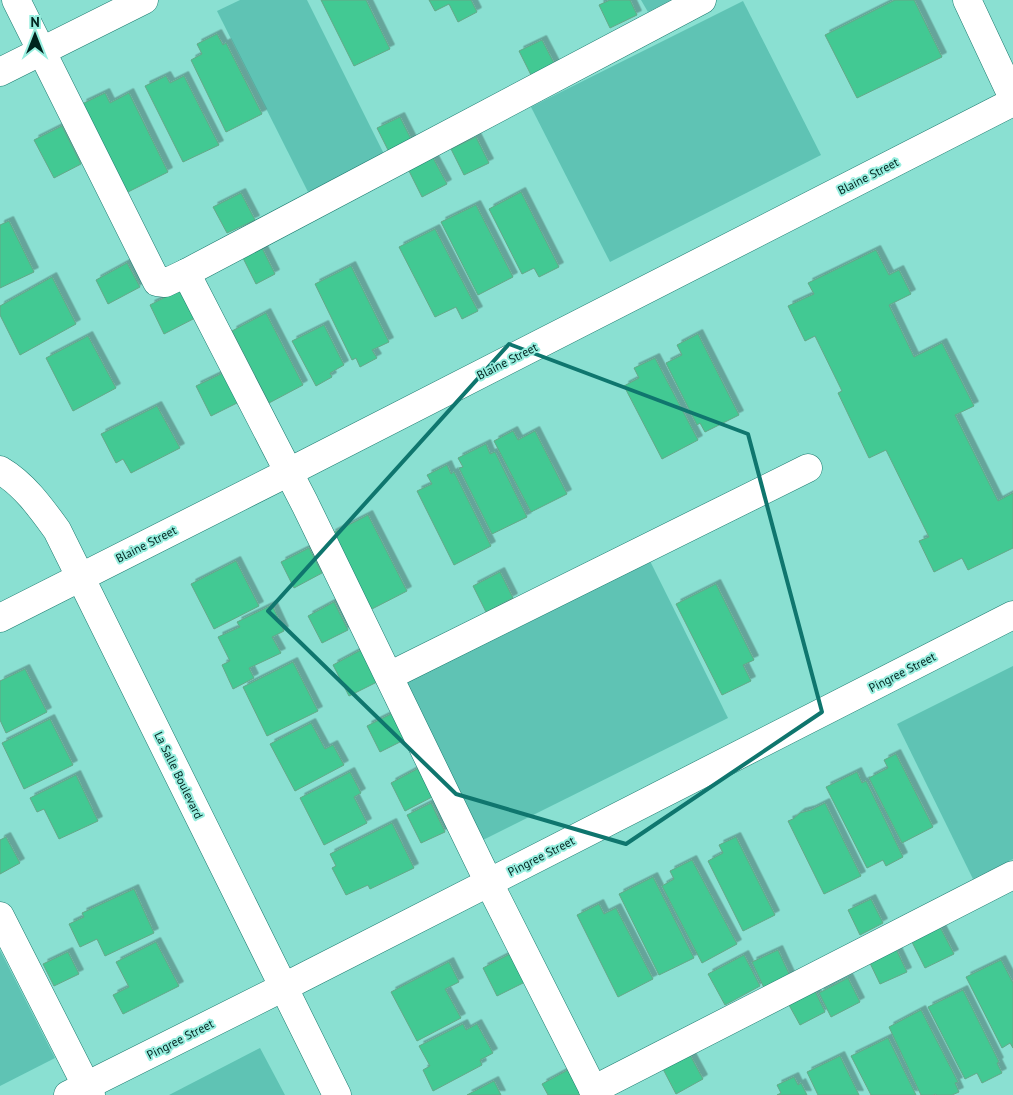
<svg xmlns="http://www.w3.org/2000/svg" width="1013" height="1095" viewBox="0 0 1013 1095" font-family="'PT Sans',sans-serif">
<defs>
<filter id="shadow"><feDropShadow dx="4.5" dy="-4.5" stdDeviation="0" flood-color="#0004"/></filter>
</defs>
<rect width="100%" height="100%" fill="#8ae0d2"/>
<g fill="#5fc3b4">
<path d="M240 0H307L384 154 308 192 217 11Z"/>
<path d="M641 0H671L648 12Z"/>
<path d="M743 1 821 155 610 262 531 107Z"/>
<path d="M650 561 728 718 483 840 405 683Z"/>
<path d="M1013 666V859L973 879 897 724Z"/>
<path d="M0 950 55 1058 0 1086Z"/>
<path d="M260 1048 285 1095H169Z"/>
</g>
<g fill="#43c993" stroke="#63a888" filter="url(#shadow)">
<path d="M321 0H366L390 49 354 66Z"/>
<path d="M429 0H471L477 12 458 22 449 4 435 11Z"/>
<path d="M610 0H630L637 15 610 28 599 5Z"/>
<path d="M895 0H914L942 57 857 98 825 35Z"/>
<path d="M217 34 223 45 226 43 262 114 226 132 191 60 202 54 197 44Z"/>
<path d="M542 40 555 65 532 77 519 51Z"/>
<path d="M166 76 170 83 184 76 219 145 183 162 145 86Z"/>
<path d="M105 93 110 103 129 93 168 172 126 193 82 104Z"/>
<path d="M400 117 412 141 389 152 377 128Z"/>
<path d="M62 126 81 164 54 178 34 140Z"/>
<path d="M476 137 489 163 464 175 451 149Z"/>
<path d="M432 156 447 184 422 197 408 169Z"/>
<path d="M521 192 559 267 539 277 534 268 522 274 489 209Z"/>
<path d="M241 193 255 220 227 233 213 207Z"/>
<path d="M476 205 513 277 478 295 441 222Z"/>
<path d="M9 221 34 272 0 288V225Z"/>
<path d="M435 229 478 311 462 319 456 307 435 317 399 247Z"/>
<path d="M262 248 275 274 256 284 243 258Z"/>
<path d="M876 250 889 275 899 270 911 294 889 305 914 357 942 343 974 406 955 415 998 501 1013 493V548L968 570 962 558 934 572 919 541 929 537 886 450 869 458 838 393 842 391 815 336 805 341 788 306 814 294 808 283Z"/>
<path d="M127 263 140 287 108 304 96 280Z"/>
<path d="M351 266 389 342 372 350 377 358 360 367 356 358 352 360 315 284Z"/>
<path d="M52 277 76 324 20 355 0 315V306Z"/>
<path d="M183 288 197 317 164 334 150 305Z"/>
<path d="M266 313 303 385 269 403 232 331Z"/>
<path d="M324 325 344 365 330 373 332 377 316 386 292 341Z"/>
<path d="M698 334 739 415 705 432 700 423 697 425 666 363 682 355 677 345Z"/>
<path d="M88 336 116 388 73 411 46 358Z"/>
<path d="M655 358 698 440 662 459 624 386 639 378 634 368Z"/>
<path d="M225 372 239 402 211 416 196 386Z"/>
<path d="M157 406 180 448 131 473 123 459 116 463 101 434Z"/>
<path d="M513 431 518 440 535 431 567 494 531 512 494 441Z"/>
<path d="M486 444 490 454 495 452 527 517 492 534 459 468 463 467 458 458Z"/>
<path d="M447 465 451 474 454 472 491 546 454 565 417 491 432 484 427 475Z"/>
<path d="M368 515 407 591 370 610 331 534Z"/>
<path d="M309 548 322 573 294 588 281 562Z"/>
<path d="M236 561 259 606 214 629 191 584Z"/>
<path d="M500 572 513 598 486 612 473 586Z"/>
<path d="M716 584 754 660 743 665 751 681 722 695 676 604Z"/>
<path d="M334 602 348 630 322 643 308 616Z"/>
<path d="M272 605 284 631 272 637 281 653 249 668 254 678 233 689 222 665 230 661 218 637 240 627 237 622Z"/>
<path d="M361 650 377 682 349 696 333 665Z"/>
<path d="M293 662 318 711 267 736 243 687Z"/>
<path d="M25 669 47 712 6 733 0 720V681Z"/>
<path d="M393 713 406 739 380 752 367 726Z"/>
<path d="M50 719 73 765 24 789 2 743Z"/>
<path d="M311 723 325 749 333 745 344 765 295 791 270 744Z"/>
<path d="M896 754 933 827 902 843 869 778 888 768 884 760Z"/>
<path d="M419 768 434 796 405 811 391 783Z"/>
<path d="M350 772 361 793 354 797 367 823 324 845 300 798Z"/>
<path d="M857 772 862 783 866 781 903 857 886 866 883 860 867 868 826 787Z"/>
<path d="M76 775 98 821 59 839 44 809 37 812 30 798Z"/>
<path d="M431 803 445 832 421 843 407 815Z"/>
<path d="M825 803 861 876 824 894 788 821 793 819 800 813 811 810Z"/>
<path d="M392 823 414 868 370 889 368 885 346 895 332 868 336 866 330 854Z"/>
<path d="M6 837 20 863 0 874V840Z"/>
<path d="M736 837 775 915 743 931 708 861 723 853 719 845Z"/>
<path d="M692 860 737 944 702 963 662 886 674 879 670 871Z"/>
<path d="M653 877 694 958 659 975 619 894Z"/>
<path d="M134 889 154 933 105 956 97 939 80 947 69 924 84 917 82 913Z"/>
<path d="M871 899 883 923 860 935 848 910Z"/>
<path d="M599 904 604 914 616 908 653 979 618 997 577 915Z"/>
<path d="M939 925 954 954 925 968 911 940Z"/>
<path d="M156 942 179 986 123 1014 113 995 129 987 116 962Z"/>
<path d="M896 949 907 972 880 984 869 961Z"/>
<path d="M778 950 791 978 765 990 752 962Z"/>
<path d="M68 952 79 974 54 986 43 964Z"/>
<path d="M510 954 525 982 497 996 483 968Z"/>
<path d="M744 955 760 986 725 1005 708 974Z"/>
<path d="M1001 960 1013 983V1048L1010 1043 1002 1048 966 977Z"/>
<path d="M449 962 459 982 445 989 461 1018 417 1041 391 992Z"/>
<path d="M848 978 860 1002 831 1017 819 993Z"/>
<path d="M963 990 999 1062 997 1063 1002 1073 982 1083 977 1073 965 1079 928 1007Z"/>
<path d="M815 991 825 1012 800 1025 789 1005Z"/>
<path d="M921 1010 958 1082 955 1083 959 1092 952 1095H936V1094L933 1095H921L889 1027Z"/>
<path d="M463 1024 466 1030 477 1024 493 1053 480 1060 482 1065 433 1091 423 1070 430 1066 419 1046Z"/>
<path d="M888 1038 916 1095H871L851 1056Z"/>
<path d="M690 1055 703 1079 676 1094 663 1069Z"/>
<path d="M840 1056 859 1095H818L807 1072Z"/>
<path d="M568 1070 581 1095H548L542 1084Z"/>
<path d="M794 1077 798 1085 801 1083 807 1095H777L781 1093 777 1085Z"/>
<path d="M494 1081 501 1095H467Z"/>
</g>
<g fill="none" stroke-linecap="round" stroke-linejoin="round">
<defs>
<g id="minor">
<path d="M16 0 157 282 165 283 186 273 305 504 489 883 596 1095"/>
<path d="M967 0 1013 98"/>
<path d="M0 72 144 0"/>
<path d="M186 273 702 0"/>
<path d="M0 470C24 484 41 508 57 530L337 1095"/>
<path d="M0 618 289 472 1013 102"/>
<path d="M389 676 808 468"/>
<path d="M0 916 91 1095"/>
<path d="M593 1090 1013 875"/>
<path d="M68 1095 284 987 1013 615"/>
</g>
</defs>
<use href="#minor" stroke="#1a7a6e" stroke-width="29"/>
<use href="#minor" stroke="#fff" stroke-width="28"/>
</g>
<path fill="none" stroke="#0f766e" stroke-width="4" stroke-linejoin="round" d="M509 344 748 434 822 712 626 844 456 794 268 611Z"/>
<g text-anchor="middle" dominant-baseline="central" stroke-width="4" stroke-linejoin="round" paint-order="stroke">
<g font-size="12" fill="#00231e" stroke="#97eedf">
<text transform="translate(868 176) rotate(-27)">Blaine Street</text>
<text transform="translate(507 361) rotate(-27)">Blaine Street</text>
<text transform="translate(146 544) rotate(-27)">Blaine Street</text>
<text transform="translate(902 672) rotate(-27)">Pingree Street</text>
<text transform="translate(179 775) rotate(64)">La Salle Boulevard</text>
<text transform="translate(541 856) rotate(-27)">Pingree Street</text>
<text transform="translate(180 1039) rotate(-27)">Pingree Street</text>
</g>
</g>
<g transform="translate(35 35)" stroke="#97eedf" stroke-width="4" paint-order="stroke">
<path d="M0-4L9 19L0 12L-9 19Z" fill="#00231e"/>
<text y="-8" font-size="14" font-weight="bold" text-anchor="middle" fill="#00231e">N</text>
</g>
</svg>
